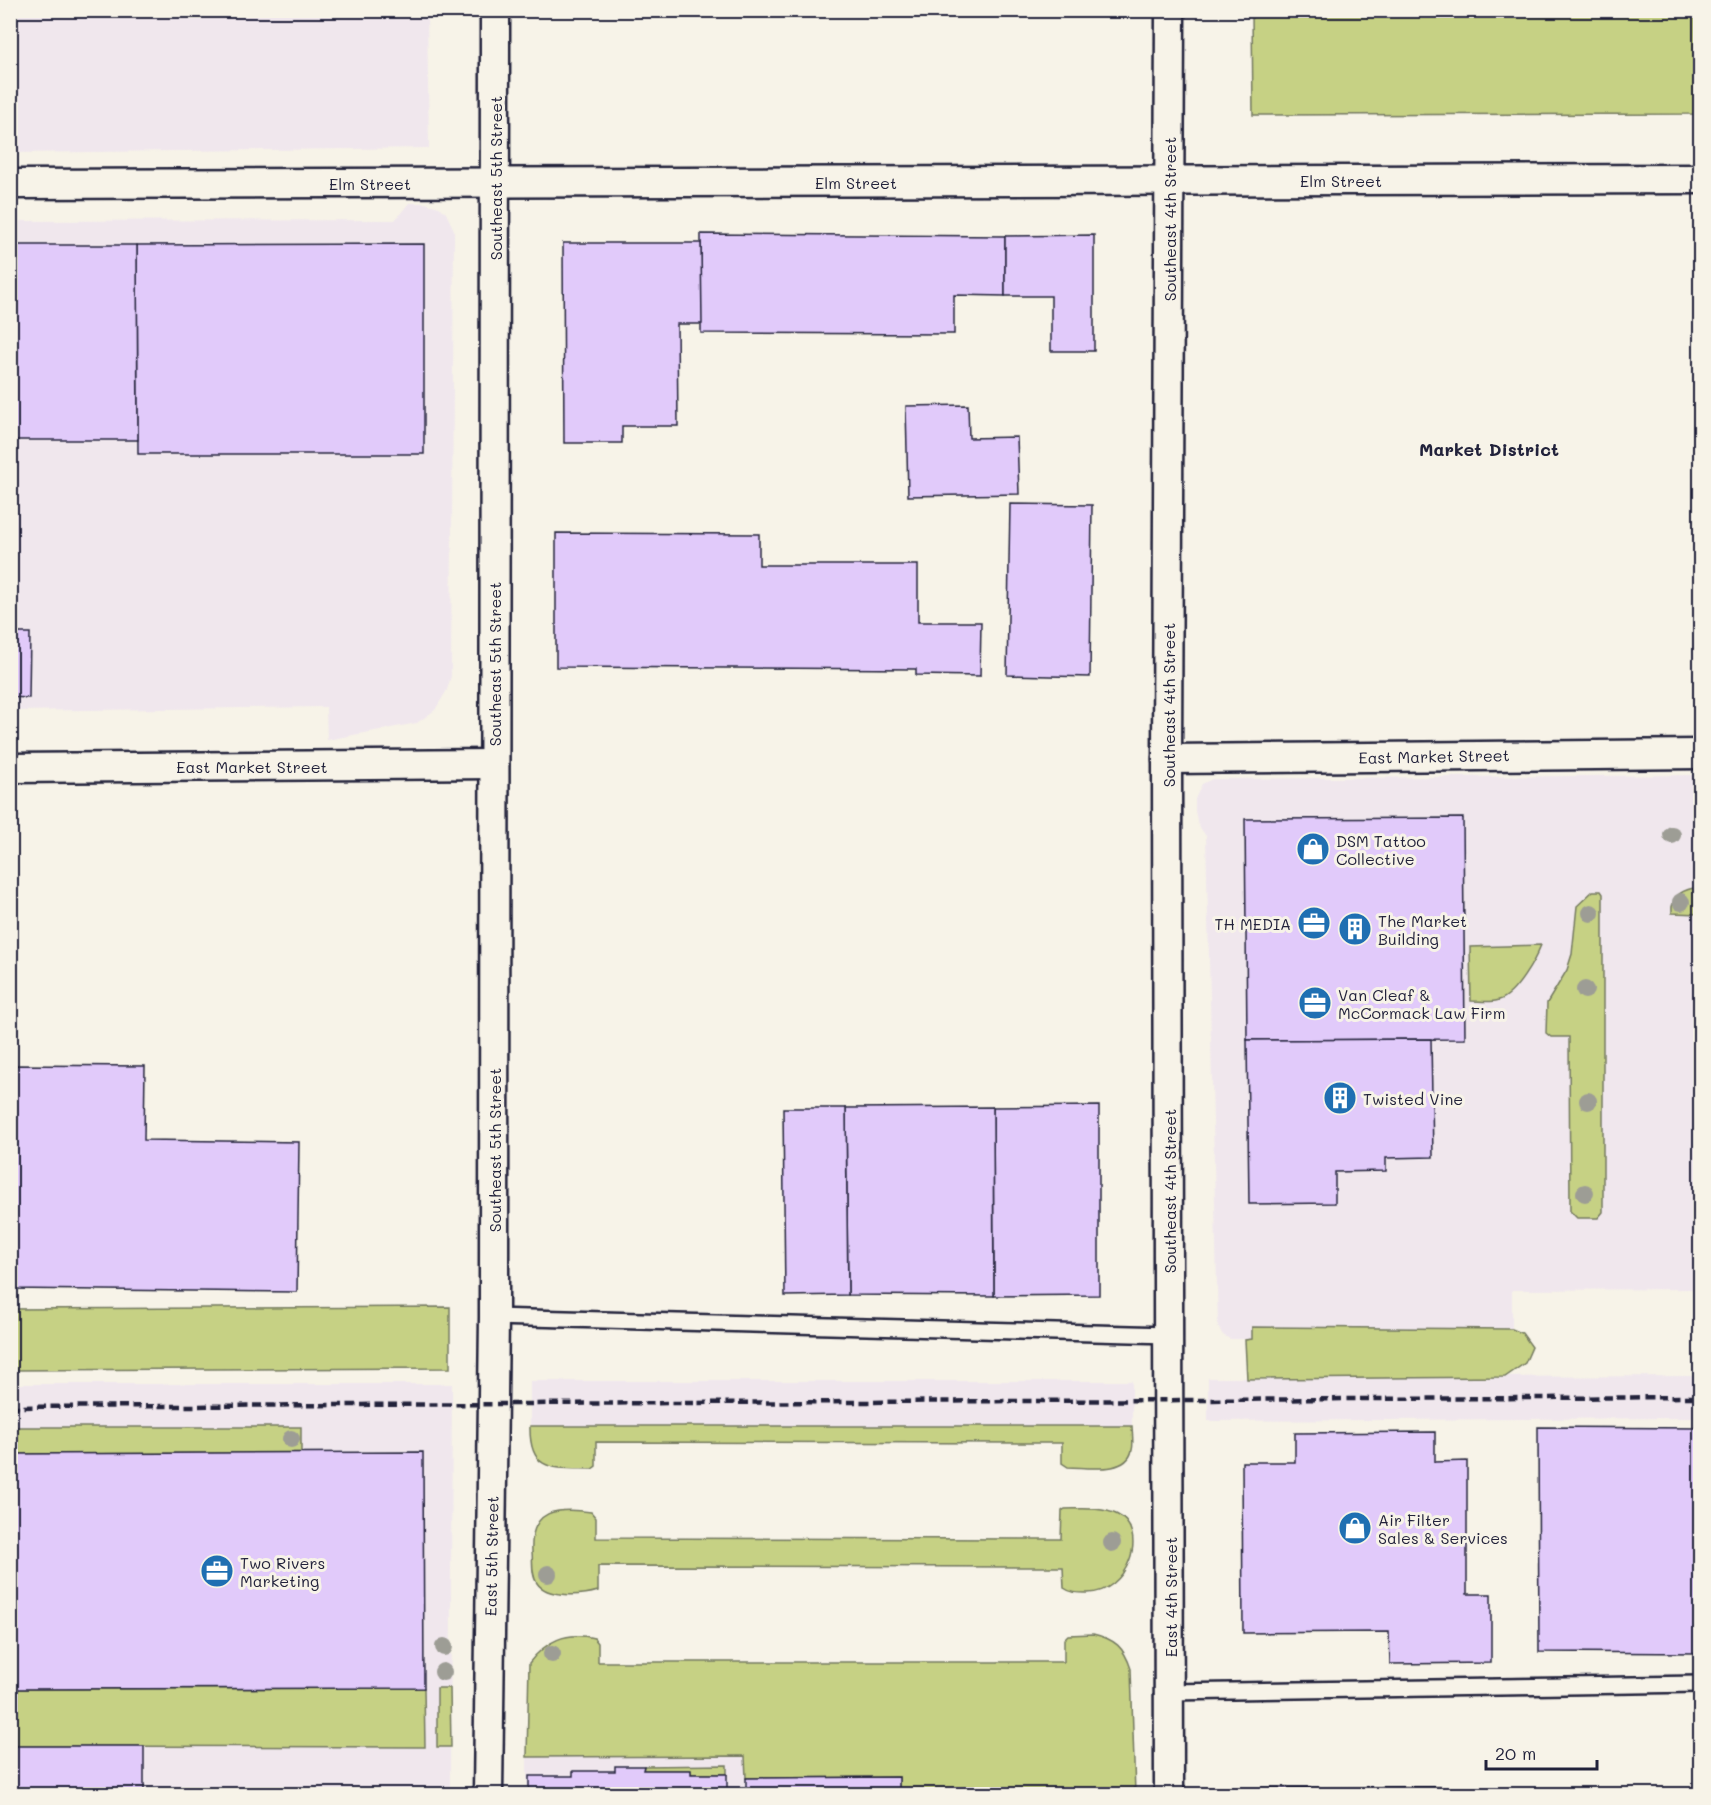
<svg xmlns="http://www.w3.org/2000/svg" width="1711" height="1805" viewBox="0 0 1711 1805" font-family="Mali,sans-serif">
<rect width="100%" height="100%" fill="#f7f3e8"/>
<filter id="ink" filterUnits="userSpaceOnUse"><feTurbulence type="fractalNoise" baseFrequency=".0167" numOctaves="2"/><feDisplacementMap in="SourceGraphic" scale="12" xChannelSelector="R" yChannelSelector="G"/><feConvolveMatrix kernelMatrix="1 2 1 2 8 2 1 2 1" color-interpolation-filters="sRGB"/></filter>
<g filter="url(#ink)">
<g fill="#f0e7ed">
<path d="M10 11H427L429 148 11 153Z"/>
<path d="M409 203H425L439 207 446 213 454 230 451 676 447 690 435 710 417 723 327 740 326 707 11 711 10 221 395 220Z"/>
<path d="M1700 775V1289L1512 1290V1329L1253 1327 1252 1339H1230L1223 1335 1218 1327 1206 836 1198 825 1195 811V799L1202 784 1212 779Z"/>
<path d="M1700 1376V1418L1208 1421V1378Z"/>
<rect x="530" y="1381" width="602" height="45"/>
<path d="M11 1384H452L450 1794H11Z"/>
<path d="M745 1756 746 1778 899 1777V1794H527V1757Z"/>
</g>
<g fill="#c6d184" stroke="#747a60" stroke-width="1.5">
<path d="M1252 11H1700V114L1253 115Z"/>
<path d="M1700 887V914L1672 913C1670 894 1685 889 1700 887Z"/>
<path d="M1593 891H1601L1603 894V1212L1598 1218H1577L1570 1211 1569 1037H1551L1546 1033 1547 1003 1567 970 1572 954 1577 906Z"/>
<path d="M1541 945C1535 960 1515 996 1499 1000 1491 1003 1480 1001 1471 1001L1470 947Z"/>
<path d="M450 1307V1368L11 1370V1309Z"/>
<path d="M1252 1327 1512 1329 1522 1333 1532 1347 1525 1363 1505 1377 1247 1379 1245 1340 1252 1339Z"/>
<path d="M530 1426H1132C1132 1433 1134 1443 1132 1450 1127 1475 1087 1467 1068 1467L1062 1463V1443L596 1442V1466L592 1469C554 1468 529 1473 530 1426Z"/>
<path d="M10 1427H301V1453L11 1454Z"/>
<path d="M1065 1509C1081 1509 1102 1507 1116 1514 1151 1530 1127 1595 1086 1593 1077 1593 1071 1593 1064 1588L1063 1567 598 1566V1591C582 1596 547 1598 537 1583 531 1575 533 1561 532 1551 530 1509 557 1507 591 1512L596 1518V1538L1061 1539 1062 1511Z"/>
<path d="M1093 1634C1115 1639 1124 1647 1131 1669L1135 1794H899V1777L746 1778 745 1756 527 1757 529 1663C546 1641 566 1631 594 1638L598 1643V1662H1064V1639L1068 1635Z"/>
<path d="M424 1688 425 1747 11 1746 10 1689Z"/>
<path d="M437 1688H450L451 1747H437Z"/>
<path d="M727 1765V1774H691L690 1770H643L644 1766Z"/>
</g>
<g fill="#e1cafa" stroke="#22223b" stroke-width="1.5">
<path d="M701 234 1005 236V296L954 295V334L701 333Z"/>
<path d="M1094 235V351H1051V296H1005V236Z"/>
<path d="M563 243H701L702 324H677L678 426H622V443H564Z"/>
<path d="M424 244V454H138L137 245Z"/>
<path d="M10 245H137L138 440H10Z"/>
<path d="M968 405 969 438 1017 437 1019 494 908 496 906 406Z"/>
<path d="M1010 504 1092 505 1090 677 1007 675Z"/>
<path d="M556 533 759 534V565H918V622H981L980 676 916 675V669L556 667Z"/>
<path d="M10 633H30L29 698 10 697Z"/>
<path d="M1463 818 1465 1039 1247 1040 1245 819Z"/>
<path d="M1431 1039 1433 1157 1386 1158V1171L1335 1172V1203L1249 1204 1247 1040Z"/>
<path d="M10 1065 145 1066 144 1140 299 1142 297 1292 10 1289Z"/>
<path d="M1099 1106V1295L994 1296 993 1107Z"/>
<path d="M993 1107 994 1296 848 1295 846 1108Z"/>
<path d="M783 1108H846L848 1295 785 1296Z"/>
<path d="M1538 1427 1700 1428V1653L1539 1652Z"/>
<path d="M1435 1432V1462L1467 1461V1594H1491V1663L1390 1664 1389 1632 1243 1633 1242 1462H1295V1433Z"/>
<path d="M423 1452 424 1688 10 1689V1454Z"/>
<rect x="10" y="1746" width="134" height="48"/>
<path d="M615 1766H644L643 1770H691V1774H727V1794H529V1776H573V1771H615Z"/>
<path d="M899 1777V1794H746V1778Z"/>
<path d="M1445 1787 1446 1794H1240V1788Z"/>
</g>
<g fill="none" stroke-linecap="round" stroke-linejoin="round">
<defs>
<g id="lane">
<path d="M494 1317 1169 1335"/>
<path d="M1170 1692 1700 1684"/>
</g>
<g id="street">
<path d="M10 184 1700 179"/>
<path d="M1167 759 1700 754"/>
<path d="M10 768 494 764"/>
<path d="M488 1794 494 1317 495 10"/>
<path d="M1169 1794 1167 759 1170 10"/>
</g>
</defs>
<use href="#lane" stroke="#22223b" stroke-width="20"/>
<use href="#street" stroke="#22223b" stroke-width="33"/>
<use href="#lane" stroke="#f7f3e8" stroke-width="15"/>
<use href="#street" stroke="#f7f3e8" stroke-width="28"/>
<path stroke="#22223b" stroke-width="4.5" stroke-dasharray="9 4.5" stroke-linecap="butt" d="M10 1407 1700 1397"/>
</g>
<g fill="#9d9d95">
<circle cx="1672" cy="835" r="9"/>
<circle cx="1681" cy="902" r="9"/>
<circle cx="1591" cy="913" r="9"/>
<circle cx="1585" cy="990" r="9"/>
<circle cx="1588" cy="1101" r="9"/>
<circle cx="1585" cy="1193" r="9"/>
<circle cx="291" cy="1439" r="9"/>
<circle cx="1112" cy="1543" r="9"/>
<circle cx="548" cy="1574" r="9"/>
<circle cx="444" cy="1647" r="9"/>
<circle cx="552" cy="1654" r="9"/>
<circle cx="443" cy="1672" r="9"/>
</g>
</g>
<defs>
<symbol id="shop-disc" viewBox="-11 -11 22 22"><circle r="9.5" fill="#1f6fb2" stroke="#f7f3e8"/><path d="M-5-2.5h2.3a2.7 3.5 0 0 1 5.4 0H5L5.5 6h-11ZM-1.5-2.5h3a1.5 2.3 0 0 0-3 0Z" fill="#fff"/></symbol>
<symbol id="office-disc" viewBox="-11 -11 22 22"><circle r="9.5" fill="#1f6fb2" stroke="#f7f3e8"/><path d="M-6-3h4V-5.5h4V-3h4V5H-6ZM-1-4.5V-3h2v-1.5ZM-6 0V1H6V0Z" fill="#fff"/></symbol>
<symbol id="building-disc" viewBox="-11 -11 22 22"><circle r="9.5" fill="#1f6fb2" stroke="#f7f3e8"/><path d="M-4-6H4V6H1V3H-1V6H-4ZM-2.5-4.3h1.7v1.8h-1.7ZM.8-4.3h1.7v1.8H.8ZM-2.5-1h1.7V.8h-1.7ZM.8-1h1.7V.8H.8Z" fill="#fff"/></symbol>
</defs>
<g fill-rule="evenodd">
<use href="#shop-disc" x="1294" y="830" width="38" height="38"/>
<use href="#office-disc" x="1295" y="904" width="38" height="38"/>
<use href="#building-disc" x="1336" y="910" width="38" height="38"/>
<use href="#office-disc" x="1296" y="984" width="38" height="38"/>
<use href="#building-disc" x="1321" y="1079" width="38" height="38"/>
<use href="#shop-disc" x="1336" y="1509" width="38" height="38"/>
<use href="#office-disc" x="198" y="1552" width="38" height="38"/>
</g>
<g text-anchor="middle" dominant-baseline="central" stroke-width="6" stroke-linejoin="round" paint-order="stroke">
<g font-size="16" fill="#22223b" stroke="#f7f3e8">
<text transform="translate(495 178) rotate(-90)">Southeast 5th Street</text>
<text x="1341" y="180">Elm Street</text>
<text x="856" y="182">Elm Street</text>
<text x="370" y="183">Elm Street</text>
<text transform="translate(1169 219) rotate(-90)">Southeast 4th Street</text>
<text transform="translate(494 664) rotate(-90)">Southeast 5th Street</text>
<text transform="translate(1168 705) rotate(-90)">Southeast 4th Street</text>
<text transform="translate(1434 756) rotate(-1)">East Market Street</text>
<text x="252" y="766">East Market Street</text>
<text transform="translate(494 1150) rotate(-90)">Southeast 5th Street</text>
<text transform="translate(1169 1191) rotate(-90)">Southeast 4th Street</text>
<text transform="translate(491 1556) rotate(-89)">East 5th Street</text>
<text transform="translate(1170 1597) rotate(-90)">East 4th Street</text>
</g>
<g font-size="16" fill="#22223b" stroke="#f7f3e8" text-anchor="start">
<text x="1336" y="840">DSM Tattoo<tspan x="1336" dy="18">Collective</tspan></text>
<text x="1378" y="920">The Market<tspan x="1378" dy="18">Building</tspan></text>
<text x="1291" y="923" text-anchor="end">TH MEDIA</text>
<text x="1338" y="994">Van Cleaf &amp;<tspan x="1338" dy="18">McCormack Law Firm</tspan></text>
<text x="1363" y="1098">Twisted Vine</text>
<text x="1378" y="1519">Air Filter<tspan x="1378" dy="18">Sales &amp; Services</tspan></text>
<text x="240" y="1562">Two Rivers<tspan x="240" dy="18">Marketing</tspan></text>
</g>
<g font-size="18" font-weight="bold" fill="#22223b" stroke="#f7f3e8">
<text x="1489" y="449">Market District</text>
</g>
</g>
<rect width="1711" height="1805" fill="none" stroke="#f7f3e8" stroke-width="36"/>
<rect x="18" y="18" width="1675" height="1769" fill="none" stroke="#22223b" stroke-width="2" filter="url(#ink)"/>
<path d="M1486 1760v9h111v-9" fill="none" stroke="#22223b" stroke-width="3"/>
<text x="1495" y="1760" font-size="18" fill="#22223b" stroke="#f7f3e8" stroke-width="4.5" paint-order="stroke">20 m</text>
</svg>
